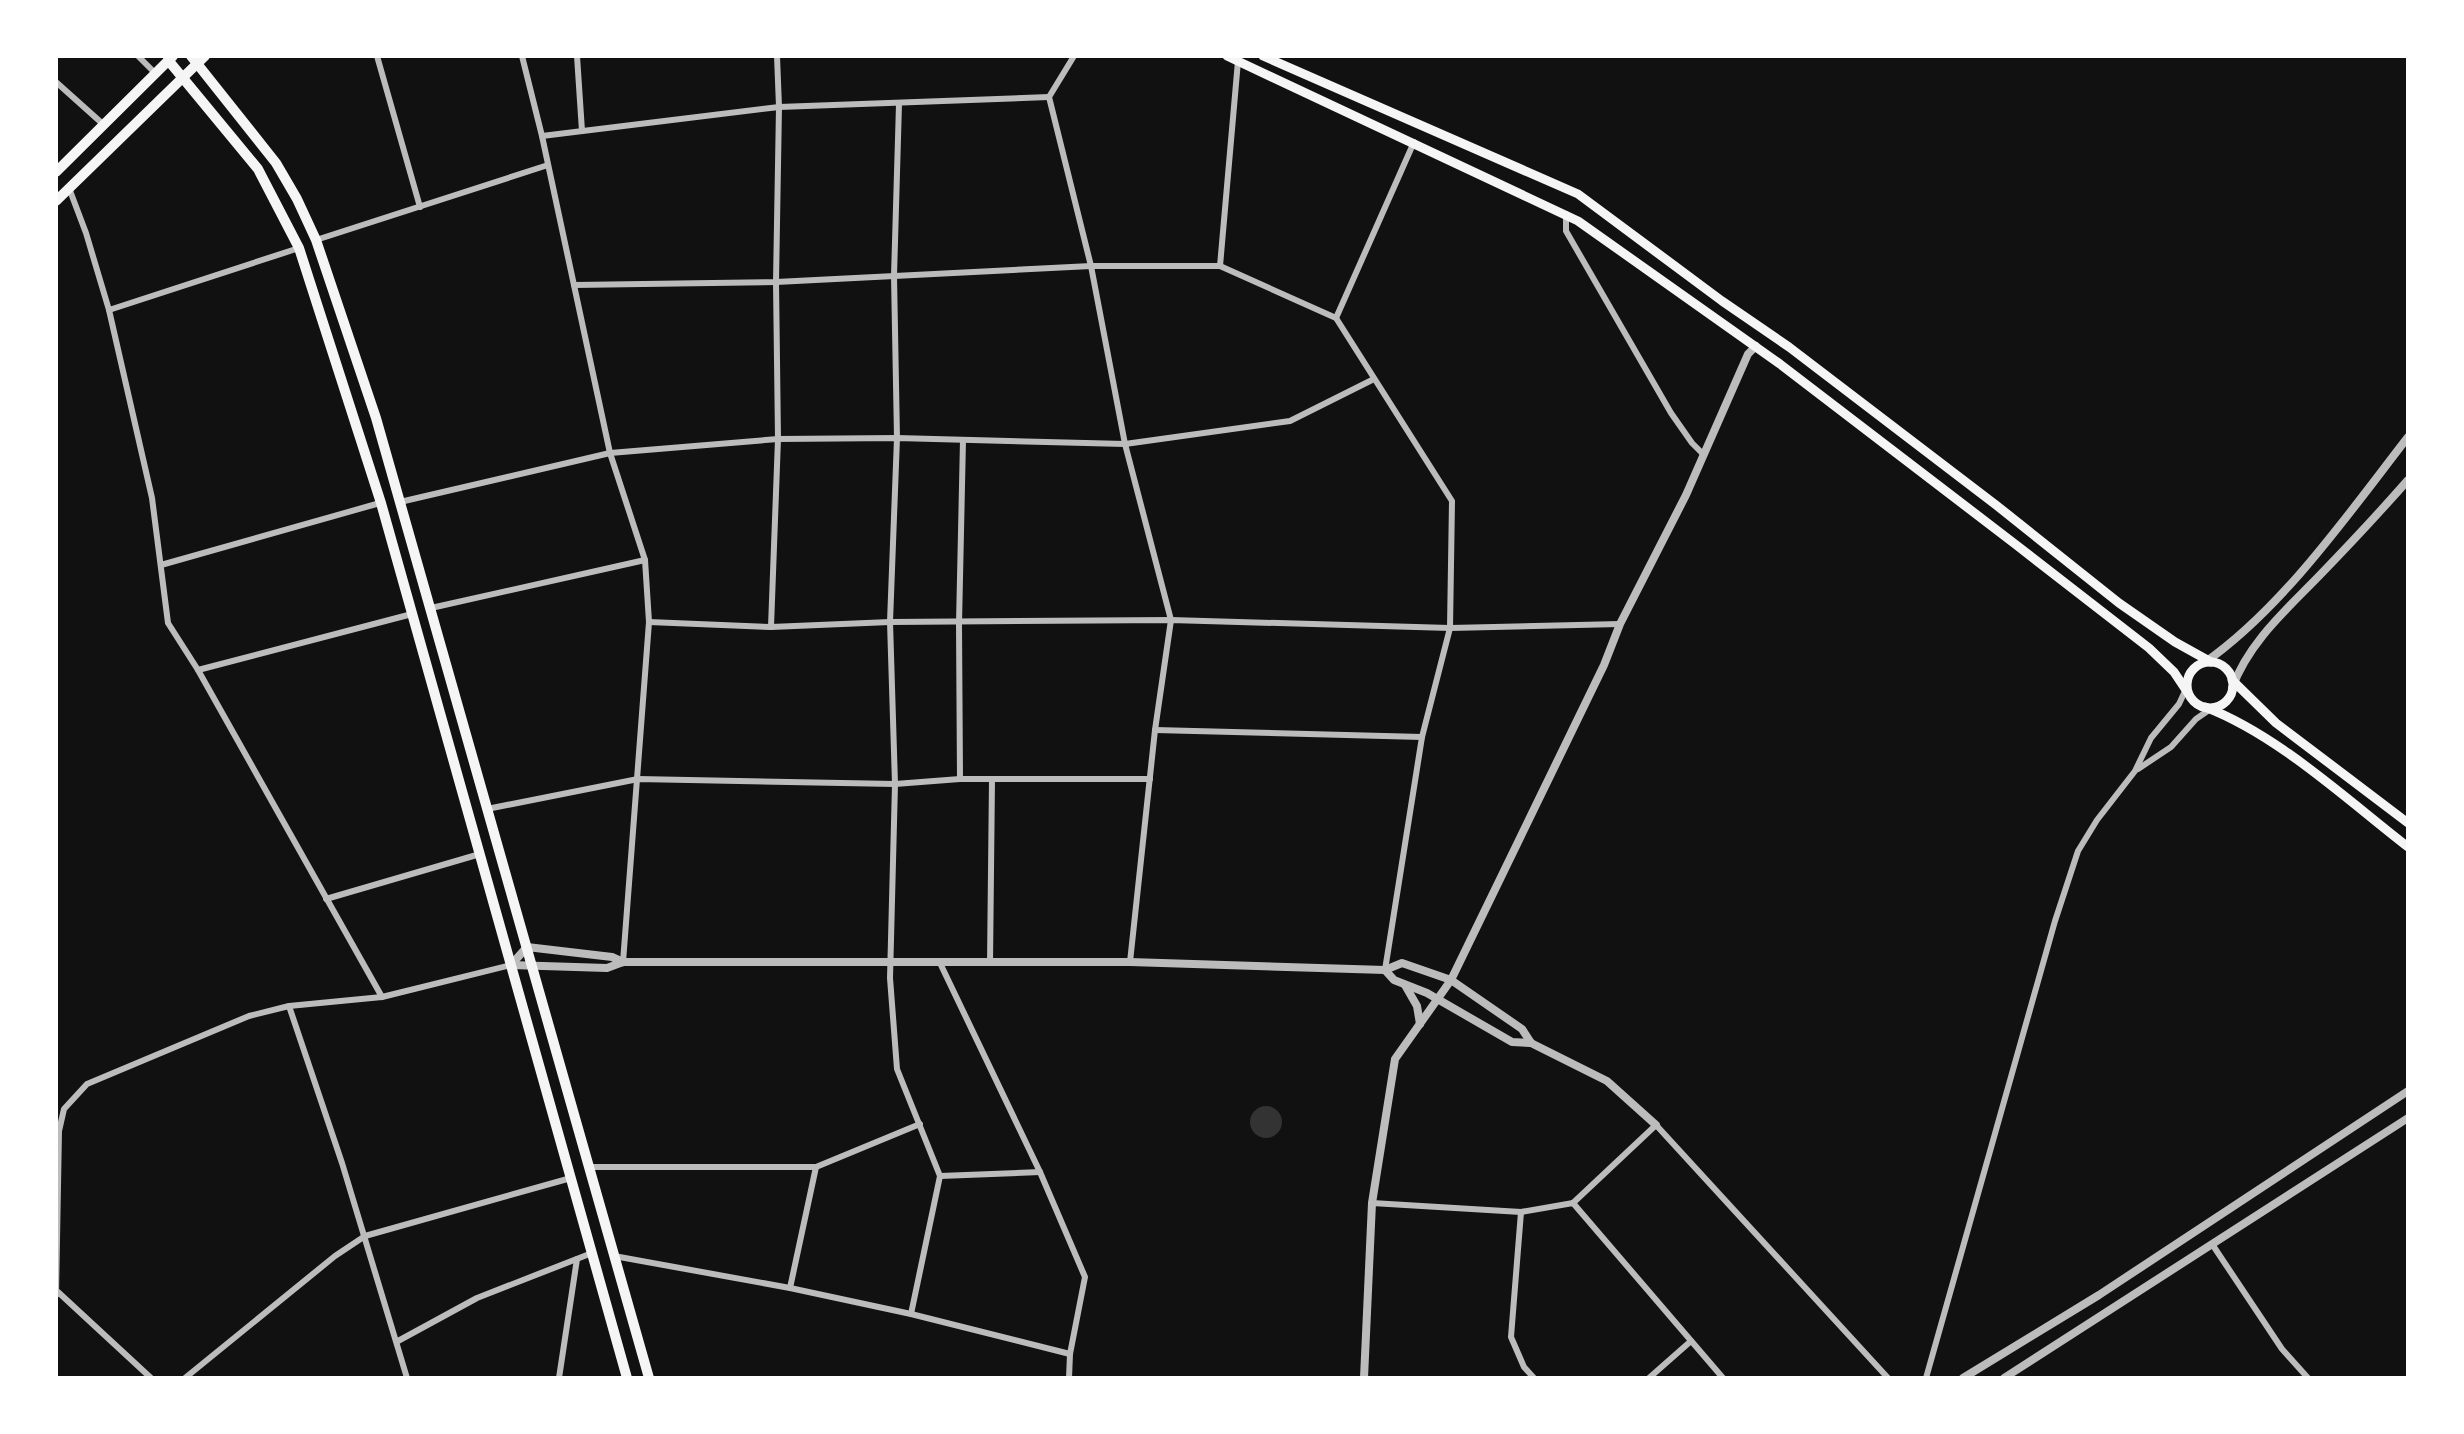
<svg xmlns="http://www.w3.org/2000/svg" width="2464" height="1434" viewBox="0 0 2464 1434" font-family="Ubuntu,sans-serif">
<rect width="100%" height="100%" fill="#111"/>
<circle fill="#333" cx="1266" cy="1122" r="16"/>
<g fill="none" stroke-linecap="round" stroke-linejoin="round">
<g stroke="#bcbcbc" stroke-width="6">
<path d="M138 56 155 73"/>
<path d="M377 56 420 207"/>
<path d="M522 56 542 136 610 453 645 560 649 622 623 962"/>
<path d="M577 56 582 131"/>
<path d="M1074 56 1049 97 1091 266 1125 444 1171 620 1155 730 1130 962"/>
<path d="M56 82 104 125"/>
<path d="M899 104 894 276 897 438 890 622 895 784 890 978 897 1069 940 1176 911 1314"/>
<path d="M542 136 779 107 1049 97"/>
<path d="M69 188 86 233 109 310 152 498 168 623 198 670 382 997"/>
<path d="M1566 214V231L1671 413 1692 443 1704 455"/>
<path d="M316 240 548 165"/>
<path d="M1220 266 1238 61"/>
<path d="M574 285 776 282 1091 266H1220L1336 318 1452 501 1450 628 1422 737 1385 970"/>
<path d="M109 310 299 248"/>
<path d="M1336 318 1414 142"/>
<path d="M400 502 610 453 778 439 897 438 1125 444 1290 421 1374 379"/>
<path d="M161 565 380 503"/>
<path d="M431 608 645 560"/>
<path d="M649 622 771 627 890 622 1171 620 1450 628 1620 624"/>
<path d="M771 627 778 439 776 282 779 107 777 56"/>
<path d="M198 670 412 614"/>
<path d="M1155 730 1422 737"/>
<path d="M2138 769 2171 747 2196 719 2212 708"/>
<path d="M960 779 959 624 963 440"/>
<path d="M487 809 638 779 895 784 960 779H1150"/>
<path d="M326 899 480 854"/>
<path d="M940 963 1040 1172 1085 1277 1070 1354 1069 1378"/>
<path d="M990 963 992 779"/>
<path d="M289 1006 342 1163 407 1378"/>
<path d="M588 1167H816L920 1124"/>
<path d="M940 1176 1040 1172"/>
<path d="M1372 1203 1521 1212 1573 1203 1723 1378"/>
<path d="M1573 1203 1656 1125 1888 1378"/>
<path d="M1521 1212 1511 1337 1524 1367 1534 1378"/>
<path d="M2212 1244 2282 1349 2308 1378"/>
<path d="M614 1256 790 1288 911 1314 1070 1354"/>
<path d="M790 1288 816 1167"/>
<path d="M58 1292 151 1378"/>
<path d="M56 1295 59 1131 64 1109 87 1084 249 1016 289 1006 382 997 511 965"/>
<path d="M398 1341 477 1298 592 1253"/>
<path d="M185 1378 335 1256 365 1236 571 1178"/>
<path d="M559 1378 577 1259"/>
<path d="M1649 1378 1691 1341"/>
<path d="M1926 1378 2055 921 2078 851 2097 820 2135 771 2151 738 2179 704 2186 689"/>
</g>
<g stroke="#bcbcbc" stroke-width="8">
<path d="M2204 663C2283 608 2349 513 2408 437"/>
<path d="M2232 688C2249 642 2286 610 2319 576 2350 544 2379 513 2408 480"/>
<path d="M511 965 607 968 623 962H1130L1385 970 1402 963 1451 980 1522 1029 1531 1043 1607 1081 1656 1125"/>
<path d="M511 965 527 947 612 957 623 962"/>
<path d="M1385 970 1394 980 1427 993 1512 1042 1531 1043"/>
<path d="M1405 985 1417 1006 1420 1024"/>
<path d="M1364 1378 1372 1203 1395 1059 1451 980 1604 665 1620 624 1686 495 1748 354 1756 346"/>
<path d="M1963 1378 2099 1295 2408 1091"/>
<path d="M2004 1378 2408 1118"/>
</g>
<g stroke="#f5f5f5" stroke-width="9">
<path d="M1227 56 1578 221 1780 364 2015 544 2149 648 2174 672 2188 693"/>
<path d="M1263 56 1578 194 1722 301 1789 347 1996 505 2119 603 2175 642 2211 662"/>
<circle cx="2210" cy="685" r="23"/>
<path d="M2232 680 2276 723 2408 823"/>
<path d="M2205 707C2278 735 2346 799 2408 847"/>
</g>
<g stroke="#f5f5f5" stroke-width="10">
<path d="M191 56 276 163 297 199 316 240 376 418 649 1378"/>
<path d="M168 60 258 169 299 248 381 503 627 1378"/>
</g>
<g stroke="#f5f5f5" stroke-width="10">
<path d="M56 172 173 56"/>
<path d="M56 201 205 56"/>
</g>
</g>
<rect width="2464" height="1434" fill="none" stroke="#ffffff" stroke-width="116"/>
</svg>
